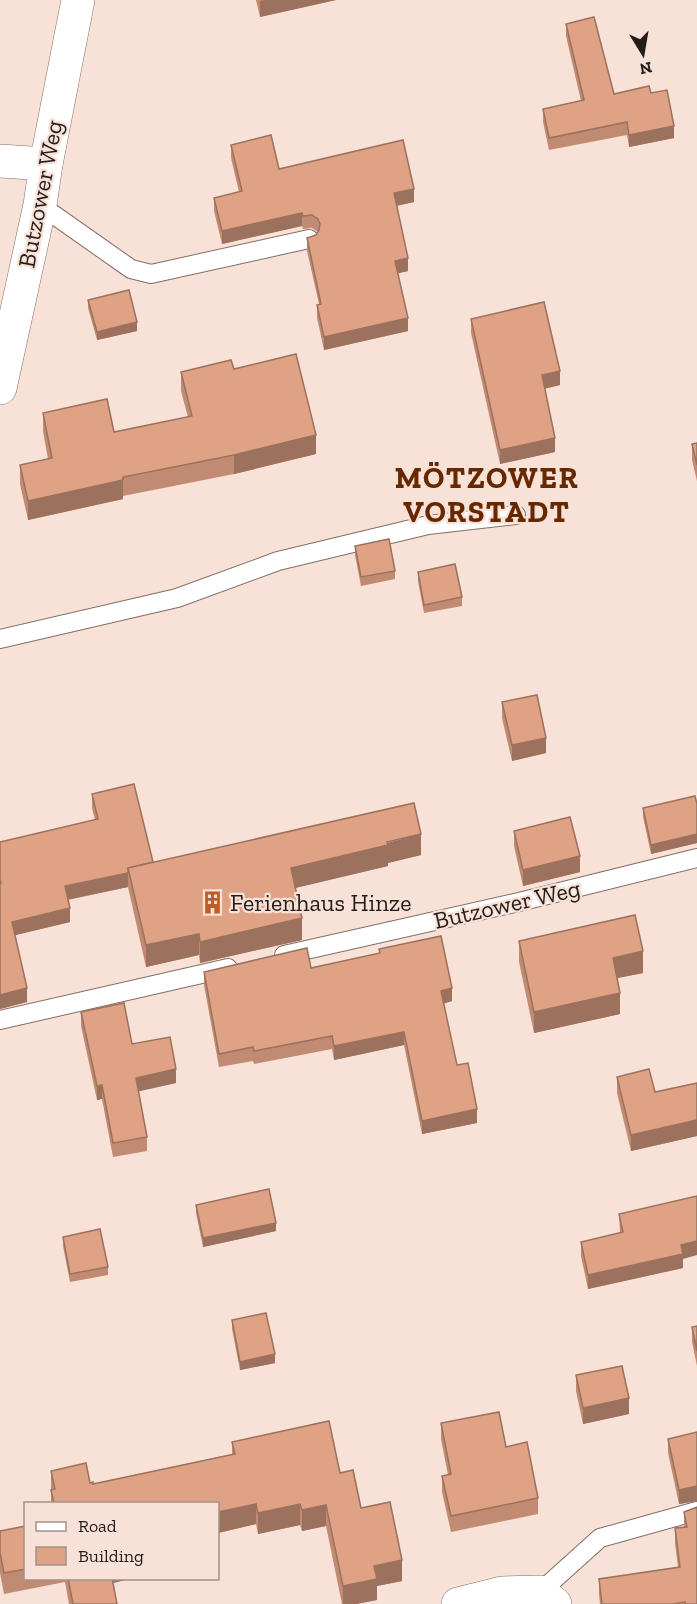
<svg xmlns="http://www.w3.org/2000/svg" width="697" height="1604" viewBox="0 0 697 1604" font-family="'Zilla Slab',serif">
<rect width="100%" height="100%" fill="#f8e1d6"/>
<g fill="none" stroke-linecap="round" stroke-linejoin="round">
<defs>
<g id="lane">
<path d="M40 205 131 269 151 274 309 239"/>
<path d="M0 639 177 598 278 561 428 525 516 515"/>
<path d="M284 955 519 902 697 858"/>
<path d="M0 1020 228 968"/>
<path d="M540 1592 600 1538 697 1511"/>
</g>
<g id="street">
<path d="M0 161 46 164"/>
<path d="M0 388 40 205 46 164 78 0"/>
<path d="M458 1604 502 1593 540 1592 555 1604"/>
</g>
</defs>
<use href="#lane" stroke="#836e65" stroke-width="20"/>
<use href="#street" stroke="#836e65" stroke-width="34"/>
<use href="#lane" stroke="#fff" stroke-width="18"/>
<use href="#street" stroke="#fff" stroke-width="33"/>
</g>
<g fill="#c08b72">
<path d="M256 0H336L260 17Z"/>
<path d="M566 24 614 94 651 93 674 138 629 147 627 135 549 150 543 122V109L581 101 566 36Z"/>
<path d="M231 145 279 169 414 202 397 206 408 271 398 273 408 331 324 350 317 318V305L319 304 307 251V238L316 235 318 232 312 228 303 229 302 226 222 244 214 211V198L239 192 231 158Z"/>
<path d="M88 300 137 331 97 340 88 308Z"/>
<path d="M471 319 560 385 544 389 555 452 500 464 471 333Z"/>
<path d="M234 369 316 454 234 474 123 496V499L28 520 20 484V465L48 459 43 431V413L114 432 188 417 181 391V372Z"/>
<path d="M697 443V481L692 460V444Z"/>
<path d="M355 546 395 571V579L361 586 355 555Z"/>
<path d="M418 572 462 597V606L424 613 418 581Z"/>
<path d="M502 702 546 753 512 761 502 718Z"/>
<path d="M92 794 153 862 421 855 388 863V866L295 888 302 940 200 963 199 955 146 967 128 887 68 900 70 922 15 935 27 1002 0 1009V842L95 820 92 808Z"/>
<path d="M697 804V843L651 854 643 817V808Z"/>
<path d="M514 831 580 872 523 886 514 846Z"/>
<path d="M519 941 643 973 617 978 620 1014 534 1033 519 962Z"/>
<path d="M379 949 452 1001 443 1004 457 1065 477 1123 422 1134 404 1045 334 1060 332 1049 254 1064 253 1061 219 1067 204 985V972L311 968 379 954Z"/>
<path d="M81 1012 132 1044 176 1083 138 1091 147 1137V1151L113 1157 102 1099 97 1100 81 1026Z"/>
<path d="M617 1077 655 1092 697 1083V1136L631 1151 617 1093Z"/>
<path d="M196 1205 276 1231 203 1247 196 1213Z"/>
<path d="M619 1214 683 1259V1268L588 1289 581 1256V1242L620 1233Z"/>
<path d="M63 1237 108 1267V1275L70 1282 63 1246Z"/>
<path d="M232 1320 275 1363 240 1370 232 1329Z"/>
<path d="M697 1326V1366L692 1342V1327Z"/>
<path d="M576 1375 629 1414 583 1424 576 1391Z"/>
<path d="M441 1423 506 1447 538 1498V1514L451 1532 442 1492V1476L448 1475 441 1439Z"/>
<path d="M697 1432V1501L679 1504 668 1453V1439Z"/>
<path d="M232 1442 340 1473 361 1508 402 1581 377 1586V1600L356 1604H342L326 1526 302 1531 300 1525 258 1534 256 1524 218 1533V1503H51V1471L93 1484 232 1454Z"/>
<path d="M697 1507V1604H600L599 1594V1579L678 1567 675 1543V1528L684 1527V1512Z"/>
<path d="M26 1526V1578H133L113 1583 117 1604H69L65 1582 4 1594 0 1573V1531Z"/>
</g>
<g fill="#9c715d">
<path d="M266 0H336L260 17V1Z"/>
<path d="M674 126V138L629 147V135Z"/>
<path d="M414 189V202L394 206V193Z"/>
<path d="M302 213V226L222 244V231Z"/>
<path d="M408 258V271L395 274V261Z"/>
<path d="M408 318V331L324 350V337Z"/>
<path d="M137 322V331L97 340V332Z"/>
<path d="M560 371V385L542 389V375Z"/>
<path d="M316 435V454L234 474V455Z"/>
<path d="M555 438V452L500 464V450Z"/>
<path d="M123 480V499L28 520V501Z"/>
<path d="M546 738V753L512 761V745Z"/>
<path d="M421 834V855L388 863V866L291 889V868Z"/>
<path d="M697 834V843L651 854V845Z"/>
<path d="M580 856V872L523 886V870Z"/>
<path d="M128 873V887L65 900V886Z"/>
<path d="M70 908V922L12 936V922Z"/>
<path d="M302 918V940L200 963V942Z"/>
<path d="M199 934V955L146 967V945Z"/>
<path d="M643 951V973L613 979V958Z"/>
<path d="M27 988V1002L0 1009V995Z"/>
<path d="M452 988V1001L441 1004V991Z"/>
<path d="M620 993V1014L534 1033V1012Z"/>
<path d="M404 1032V1045L334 1060V1046Z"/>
<path d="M176 1069V1083L136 1092V1078Z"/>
<path d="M102 1085V1099L97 1100V1086Z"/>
<path d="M477 1109V1123L422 1134V1121Z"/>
<path d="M697 1120V1136L631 1151V1135Z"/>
<path d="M276 1223V1231L203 1247V1238Z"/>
<path d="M697 1241V1255L683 1259V1268L588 1289V1275L681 1245Z"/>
<path d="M275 1354V1363L240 1370V1362Z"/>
<path d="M629 1398V1414L583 1424V1408Z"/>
<path d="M697 1486V1501L679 1504V1490Z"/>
<path d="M256 1504V1524L218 1533V1512Z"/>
<path d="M300 1504V1525L258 1534V1513Z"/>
<path d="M326 1505V1526L302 1531V1510Z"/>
<path d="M402 1560V1581L377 1586V1600L356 1604H343V1586L374 1566Z"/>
<path d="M109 1578H133L109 1584Z"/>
</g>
<g fill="#dfa285" stroke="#9c715d" stroke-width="1.5">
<path d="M594 17 614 94 649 86 651 93 667 90 674 126 629 135 627 122 549 138 543 109 584 100 566 24Z"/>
<path d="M271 135 279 169 403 140 414 189 394 193 408 258 395 261 408 318 324 337 317 305 321 304 307 238 316 235 319 230 320 224 318 219 312 215 303 216 302 213 222 231 214 198 242 191 231 145Z"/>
<path d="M129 290 137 322 97 332 88 300Z"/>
<path d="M544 302 560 371 542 375 555 438 500 450 471 319Z"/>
<path d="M296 354 316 435 234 455 123 477V480L28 501 20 465 52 458 43 413 107 399 114 432 192 416 181 372 231 360 234 369Z"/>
<path d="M697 443V465L692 444Z"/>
<path d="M389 539 395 571 361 577 355 546Z"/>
<path d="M455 564 462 597 424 605 418 572Z"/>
<path d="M537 695 546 738 512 745 502 702Z"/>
<path d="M134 784 153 862 128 868V873L65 886 70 908 12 922 27 988 0 995V883H1L0 879V842L98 819 92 794Z"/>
<path d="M695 796 697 804V834L651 845 643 808Z"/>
<path d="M414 803 421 834 387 842 388 845 291 868 302 918 200 942 199 934 146 945 128 868Z"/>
<path d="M570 817 580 856 523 870 514 831Z"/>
<path d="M635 915 643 951 613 958 620 993 534 1012 519 941Z"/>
<path d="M441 936 452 988 441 991 457 1065 468 1063 477 1109 422 1121 404 1032 334 1046 332 1036 254 1051 253 1047 219 1054 204 972 307 948 311 968 380 953 379 949Z"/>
<path d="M124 1003 132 1044 170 1037 176 1069 136 1078 147 1137 113 1143 102 1085 97 1086 81 1012Z"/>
<path d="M649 1069 655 1092 697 1083V1120L631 1135 617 1077Z"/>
<path d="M269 1189 276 1223 203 1238 196 1205Z"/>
<path d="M697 1196V1241L681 1245 683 1254 588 1275 581 1242 623 1232 619 1214Z"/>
<path d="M100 1229 108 1267 70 1274 63 1237Z"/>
<path d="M266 1313 275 1354 240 1362 232 1320Z"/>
<path d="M697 1326V1351L692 1327Z"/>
<path d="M622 1366 629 1398 583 1408 576 1375Z"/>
<path d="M499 1412 506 1447 527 1442 538 1498 451 1516 442 1476 451 1474 441 1423Z"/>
<path d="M329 1421 340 1473 353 1470 361 1508 390 1502 402 1560 374 1566 377 1579 343 1586 326 1505 302 1510 300 1504 258 1513 256 1504 218 1512V1503H54L51 1490 55 1489 51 1471 86 1463 90 1483 93 1482V1484L235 1454 232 1442Z"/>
<path d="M697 1432V1486L679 1490 668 1439Z"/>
<path d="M697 1507V1604H685V1602L673 1604H602L599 1579 680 1567 675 1528 687 1527 684 1512Z"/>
<path d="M26 1526V1569L4 1573 0 1553V1531Z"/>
<path d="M68 1578H112L117 1604H73Z"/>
</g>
<defs>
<symbol id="building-bare" viewBox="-9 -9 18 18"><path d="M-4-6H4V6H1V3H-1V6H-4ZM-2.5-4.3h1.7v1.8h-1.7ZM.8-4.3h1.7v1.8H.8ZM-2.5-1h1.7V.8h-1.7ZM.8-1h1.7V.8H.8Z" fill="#bf5c24" stroke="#f8e1d6" stroke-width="2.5" paint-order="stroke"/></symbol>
</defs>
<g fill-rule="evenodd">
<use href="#building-bare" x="196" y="886" width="33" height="33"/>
</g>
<g text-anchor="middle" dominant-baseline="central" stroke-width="4.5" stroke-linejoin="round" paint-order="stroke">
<g font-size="24" fill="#241c18" stroke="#f8e1d6">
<text transform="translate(40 194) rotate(-79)">Butzower Weg</text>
<text transform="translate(507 904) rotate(-13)">Butzower Weg</text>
</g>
<g font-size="24" fill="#241c18" stroke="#f8e1d6" text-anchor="start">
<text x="230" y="902">Ferienhaus Hinze</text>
</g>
<g font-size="30" font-weight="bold" letter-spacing="1.5" fill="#652800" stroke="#f8e1d6">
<text x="487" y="478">MÖTZOWER<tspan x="487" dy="34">VORSTADT</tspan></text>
</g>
</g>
<rect x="24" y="1502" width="195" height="78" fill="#f8e1d6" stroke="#a3928a" stroke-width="1.5"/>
<rect x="36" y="1522" width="30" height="9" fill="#ffffff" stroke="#a3928a" stroke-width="1.5"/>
<text x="78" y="1532" font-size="18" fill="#241c18">Road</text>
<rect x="36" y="1547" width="30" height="18" fill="#dfa285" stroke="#a3928a" stroke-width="1.5"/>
<text x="78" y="1562" font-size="18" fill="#241c18">Building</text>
<g transform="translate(643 54) rotate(169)" stroke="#f8e1d6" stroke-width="4.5" paint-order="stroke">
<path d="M0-4.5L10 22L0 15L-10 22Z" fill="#241c18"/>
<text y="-9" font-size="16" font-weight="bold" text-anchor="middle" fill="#241c18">N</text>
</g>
</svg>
